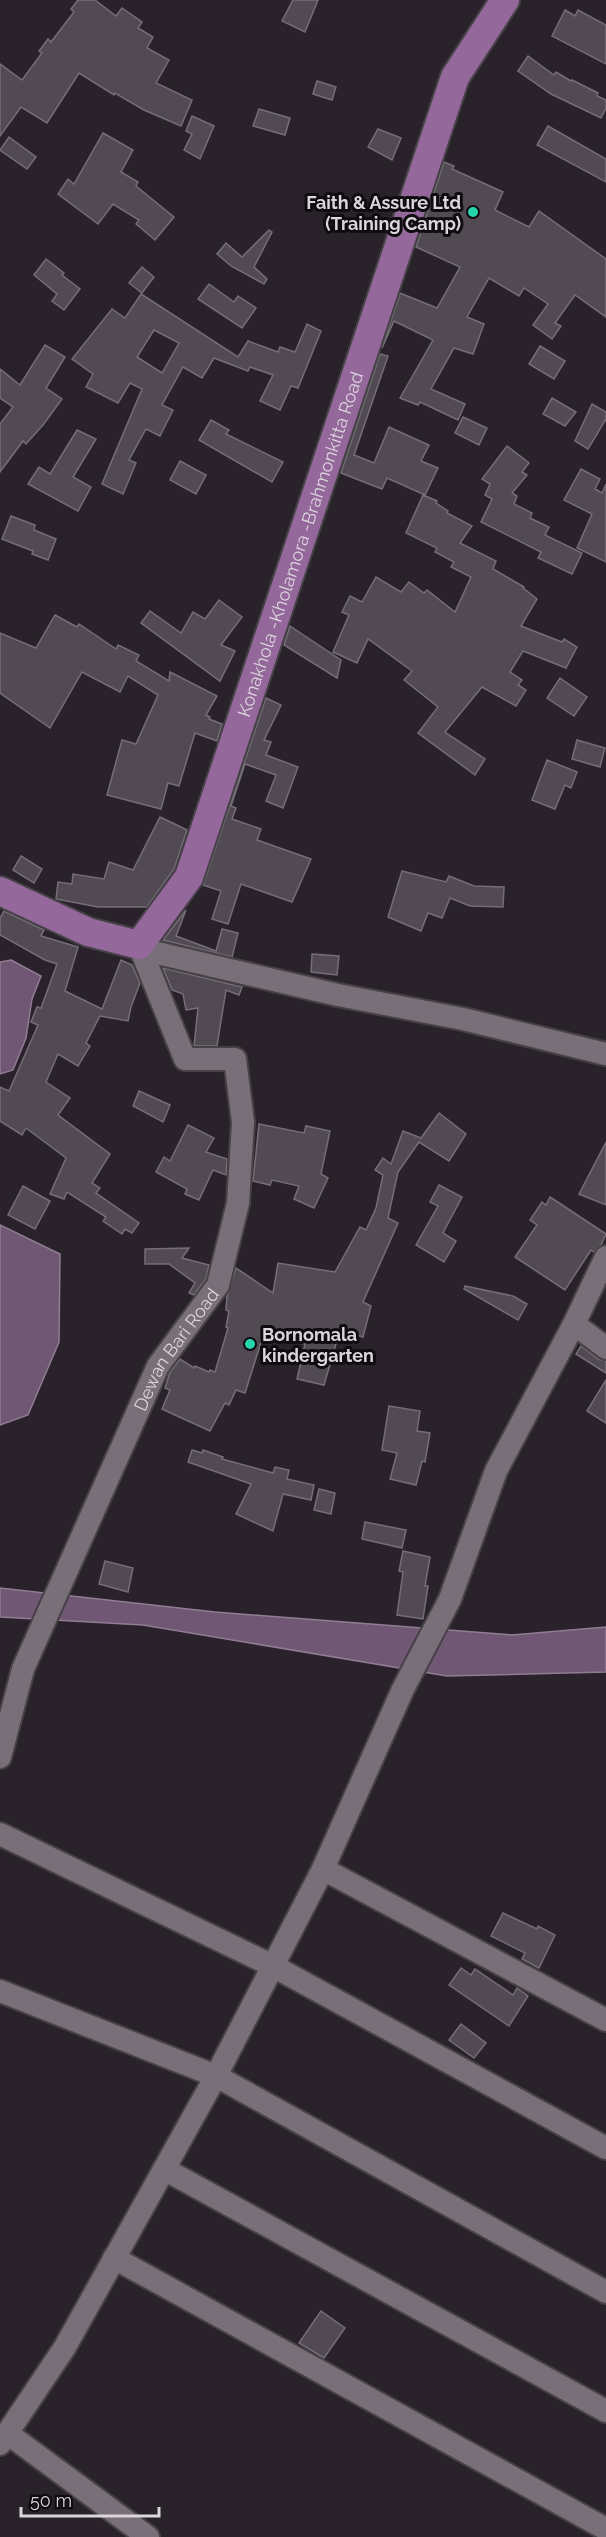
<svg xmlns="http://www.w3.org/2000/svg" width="606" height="2537" viewBox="0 0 606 2537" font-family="Raleway,sans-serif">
<rect width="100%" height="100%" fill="#29222a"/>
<g fill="#705774" stroke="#907d93" stroke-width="1.5">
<path d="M11 960 41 976 32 999 26 1038 13 1070 0 1074V962Z"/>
<path d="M0 1225 60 1254 59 1342 28 1415 0 1425Z"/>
<path d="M0 1588 215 1612 512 1635 606 1627V1672L447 1676 143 1625 0 1617Z"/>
</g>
<g fill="#524a53" stroke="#756d77" stroke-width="1.5" fill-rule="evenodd">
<path d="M78 0H95L116 16 122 8 142 22 138 28 153 37 147 48 169 60 156 83 192 100 181 126 144 110 115 93 114 95 79 73 47 123 21 107 0 136V64L22 80 42 53 39 51 48 39 51 42 74 12 71 9Z"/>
<path d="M293 0H318L305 32 282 21Z"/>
<path d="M565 10 575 16 578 10 606 25V64L552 36Z"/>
<path d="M528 56 554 75 556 72 571 81 572 80 598 93 597 96 606 100V108L601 118 551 94 518 71Z"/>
<path d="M317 81 336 87 332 100 313 94Z"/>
<path d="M259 109 290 118 285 135 253 126Z"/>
<path d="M192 116 214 126 200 159 184 150 192 134 186 131Z"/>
<path d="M548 126 606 159V182L537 145Z"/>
<path d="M378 129 401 138 392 160 368 147Z"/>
<path d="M103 133 133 150 121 172 138 182 136 186 174 217 155 240 136 224 139 220 113 204 98 224 58 194 68 179 74 184Z"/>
<path d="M9 137 36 157 27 169 0 150Z"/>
<path d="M444 162 454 166 452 169 503 192 495 210 529 227 539 211 606 259V317L575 295 555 323 561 326 552 339 533 325 548 304 524 288 519 296 489 278 467 317 484 324 473 354 454 348 431 389 465 404 458 420 420 402 418 405 400 398 433 340 394 321 382 348 400 293 437 308 460 267 416 247Z"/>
<path d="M269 230 272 232 254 267 267 279 264 284 231 266 217 254 226 243 242 257Z"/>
<path d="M46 259 64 273 62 275 80 289 64 310 52 301 57 294 34 275Z"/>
<path d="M142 267 154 277 142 293 129 283Z"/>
<path d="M209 284 234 302 238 296 256 308 242 328 198 299Z"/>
<path d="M141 294 238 357 248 341 278 352 280 347 295 352 307 324 321 331 298 388 291 386 280 410 260 401 273 375 250 367 248 371 214 358 202 378 183 367 162 405 173 410 160 436 146 429 129 460 136 463 123 494 102 484 142 389 130 383 118 403 86 387 93 374 72 359 112 309 125 318ZM154 330 179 343 162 373 137 357Z"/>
<path d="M45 345 65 357 46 388 62 399 43 425 26 444 23 441 0 472V424L13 407 0 398V369L20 385Z"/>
<path d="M540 346 565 361 554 379 529 364Z"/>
<path d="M380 354 388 356 354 455 374 463 389 427 429 445 421 461 438 468 425 495 387 478 382 489 341 473Z"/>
<path d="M552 398 576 412 565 426 543 414Z"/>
<path d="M592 404 606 412V419L588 449 575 441Z"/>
<path d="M463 417 487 428 479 445 455 433Z"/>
<path d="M211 420 229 430 226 434 283 462 272 482 199 440Z"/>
<path d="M77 430 96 439 73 477 91 487 78 511 28 484 39 467 50 474Z"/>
<path d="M507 446 529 463 522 472 527 475 512 493 517 496 514 504 532 513 530 518 549 527 545 535 582 553 572 574 538 558 541 552 481 522 492 499 485 495 490 484 482 479Z"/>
<path d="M180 461 206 475 196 494 170 480Z"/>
<path d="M581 469 600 479 595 489 602 493 606 484V562L577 548 592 514 564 500Z"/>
<path d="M423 495 437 501 436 503 448 511 447 513 472 526 460 543 496 561 493 569 524 587 523 588 537 599 521 626 562 642 564 639 577 647 566 668 523 651 510 672 522 680 518 685 526 690 516 706 482 687 445 732 485 759 475 775 418 733 438 707 404 680 412 671 368 639 357 663 333 652 349 615 342 612 350 596 362 602 376 577 401 592 409 582 424 593 427 590 455 612 471 577 451 567 454 562 435 552 437 548 406 533Z"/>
<path d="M11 516 35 525 34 530 56 539 48 560 32 554 33 551 2 539Z"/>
<path d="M219 600 242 617 221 645 235 651 220 681 141 623 150 611 181 633 193 612 205 619Z"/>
<path d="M55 615 77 627 79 624 116 649 118 645 139 655 136 661 169 681 170 672 217 696 206 715 210 717 209 719 222 724 217 741 195 733 179 786 168 783 161 809 107 795 122 740 136 744 158 695 128 676 120 692 82 672 50 728 0 693V633L36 648Z"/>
<path d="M290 626 341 660 337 678 284 645Z"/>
<path d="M560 678 587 697 574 716 547 698Z"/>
<path d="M266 698 281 705 264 740 271 742 266 755 298 767 283 808 266 801 276 775 245 764 231 806 236 808 232 819 261 829 257 840 311 859 292 902 241 884 228 924 212 919 221 891 203 885Z"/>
<path d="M577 740 605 748 600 767 572 759Z"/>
<path d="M547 760 577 772 571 788 565 785 555 809 532 800Z"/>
<path d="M160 817 187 830 174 869 147 907H98L56 899 58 882 72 884 73 874 104 879 109 862 133 870Z"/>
<path d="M21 856 42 869 34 883 13 870Z"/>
<path d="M402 871 446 882 449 876 474 886 504 887 503 907 470 906 450 898 442 918 428 913 421 931 388 917Z"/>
<path d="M186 910 176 936 216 951 222 929 238 933 232 957 163 940Z"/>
<path d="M4 911 44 930 41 936 78 947 65 991 102 1009 121 960 132 965 140 983 131 1007 128 1021 100 1016 86 1043 90 1046 78 1066 58 1054 46 1082 70 1098 58 1115 110 1154 92 1183 100 1188 96 1193 139 1223 132 1233 125 1229 122 1234 103 1221 106 1217 67 1192 64 1199 50 1194 66 1158 26 1128 22 1135 0 1121V1087L9 1091 38 1025 31 1022 37 1007 41 1008 57 964 45 960 0 935V918Z"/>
<path d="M312 954 339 956 337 975 311 972Z"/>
<path d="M163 968 242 987 239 995 226 990 217 1046H194L198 1008 186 1010 183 994 172 990Z"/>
<path d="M139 1091 170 1105 163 1122 133 1106Z"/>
<path d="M439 1113 466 1134 449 1161 419 1142 398 1172 388 1218 398 1223 363 1302 371 1306 363 1337 340 1330 324 1385 297 1379 305 1344 263 1336 245 1393 236 1390 229 1405 225 1403 210 1431 162 1409 170 1390 165 1388 170 1372 180 1359 194 1368 195 1366 209 1372 210 1370 215 1372 228 1328 226 1327 229 1311 226 1310 227 1296 236 1268 273 1293 278 1263 335 1272 360 1227 366 1230 376 1208 383 1175 375 1170 383 1158 391 1164 403 1131 421 1138Z"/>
<path d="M259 1124 304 1133 306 1126 330 1131 321 1174 328 1178 314 1208 294 1199 299 1186 272 1180 270 1185 253 1181Z"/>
<path d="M188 1125 214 1138 206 1152 227 1159 226 1175 213 1170 199 1200 185 1194 187 1189 156 1172 164 1157 170 1161Z"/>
<path d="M606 1142V1205L579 1194Z"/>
<path d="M439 1185 462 1197 443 1233 456 1241 444 1262 416 1245 438 1206 430 1202Z"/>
<path d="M23 1186 50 1201 35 1229 8 1215Z"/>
<path d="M550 1197 606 1234 601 1245 594 1252 591 1250 565 1290 515 1257 537 1225 530 1220 542 1202 546 1205Z"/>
<path d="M189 1248 182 1258 209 1265 206 1279 194 1295 189 1293 195 1283 169 1264H145V1249Z"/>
<path d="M465 1286 513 1296 527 1304 518 1320 464 1289Z"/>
<path d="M581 1346 598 1359 606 1361V1373L576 1354Z"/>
<path d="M606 1380V1423L587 1411Z"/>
<path d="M389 1406 420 1411 417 1431 430 1433 425 1462 422 1461 416 1485 390 1479 397 1453 382 1450Z"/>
<path d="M192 1450 202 1453 203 1450 223 1457 222 1459 273 1473 275 1467 289 1470 287 1479 314 1485 311 1500 283 1494 273 1531 236 1514 251 1484 188 1462Z"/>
<path d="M319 1489 335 1493 331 1514 314 1510Z"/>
<path d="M365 1522 406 1530 402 1548 362 1539Z"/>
<path d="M403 1551 430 1557 425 1586H428L423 1619 397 1615 403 1572 399 1571Z"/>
<path d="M105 1561 133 1568 128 1592 99 1584Z"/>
<path d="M503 1913 537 1929 538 1926 555 1935 539 1968 522 1959 525 1953 491 1936Z"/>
<path d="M461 1968 471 1975 475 1969 513 1995 517 1988 528 1996 509 2026 449 1985Z"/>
<path d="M461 2024 486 2043 474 2058 449 2040Z"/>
<path d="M321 2311 345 2328 324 2358 299 2343Z"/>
</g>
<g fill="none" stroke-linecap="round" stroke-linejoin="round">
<defs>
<g id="minor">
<path d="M140 949 338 995 463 1019 606 1054"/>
<path d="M574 1324 606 1348"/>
<path id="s1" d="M0 1757 23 1669 158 1366 218 1285 238 1203 243 1122 235 1059H185L139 945"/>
<path d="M0 1834 273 1966 606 2148"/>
<path d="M323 1869 606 2020"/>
<path d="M0 1991 216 2076 606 2292"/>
<path d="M164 2169 606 2411"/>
<path d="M114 2258 606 2529"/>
<path d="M7 2433 148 2537"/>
<path d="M0 2444 65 2347 216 2076 323 1869 403 1689 450 1599 496 1471 574 1324 606 1257"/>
</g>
<g id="major">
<path id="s2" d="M0 891 88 932 139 945 189 877 455 77 505 0"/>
</g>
</defs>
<use href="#minor" stroke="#464047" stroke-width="26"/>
<use href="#major" stroke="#464047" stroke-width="32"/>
<use href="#minor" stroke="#786f79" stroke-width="22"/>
<use href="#major" stroke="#95689c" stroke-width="28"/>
</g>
<g fill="#27d5ad" stroke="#0f0c10" stroke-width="2">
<circle cx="473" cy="212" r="6"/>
<circle cx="250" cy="1344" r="6"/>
</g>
<g text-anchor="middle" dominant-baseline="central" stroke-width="6" stroke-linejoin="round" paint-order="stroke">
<g font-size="18" font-weight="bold" fill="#dbd6dc" stroke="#0f0c10" text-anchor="end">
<text x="461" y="202">Faith &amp; Assure Ltd<tspan x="461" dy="21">(Training Camp)</tspan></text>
<text x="262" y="1334" text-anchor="start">Bornomala<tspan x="262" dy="21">kindergarten</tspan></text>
</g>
<g font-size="18" fill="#dbd6dc" stroke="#0f0c10">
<text stroke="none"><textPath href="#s2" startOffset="585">Konakhola -Kholamora -Brahmonkitta Road</textPath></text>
<text stroke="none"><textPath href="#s1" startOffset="446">Dewan Bari Road</textPath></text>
</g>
</g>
<path d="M21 2507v9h138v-9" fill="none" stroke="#dbd6dc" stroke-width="3"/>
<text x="30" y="2507" font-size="18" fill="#dbd6dc" stroke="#0f0c10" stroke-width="4.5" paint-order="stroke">50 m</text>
</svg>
